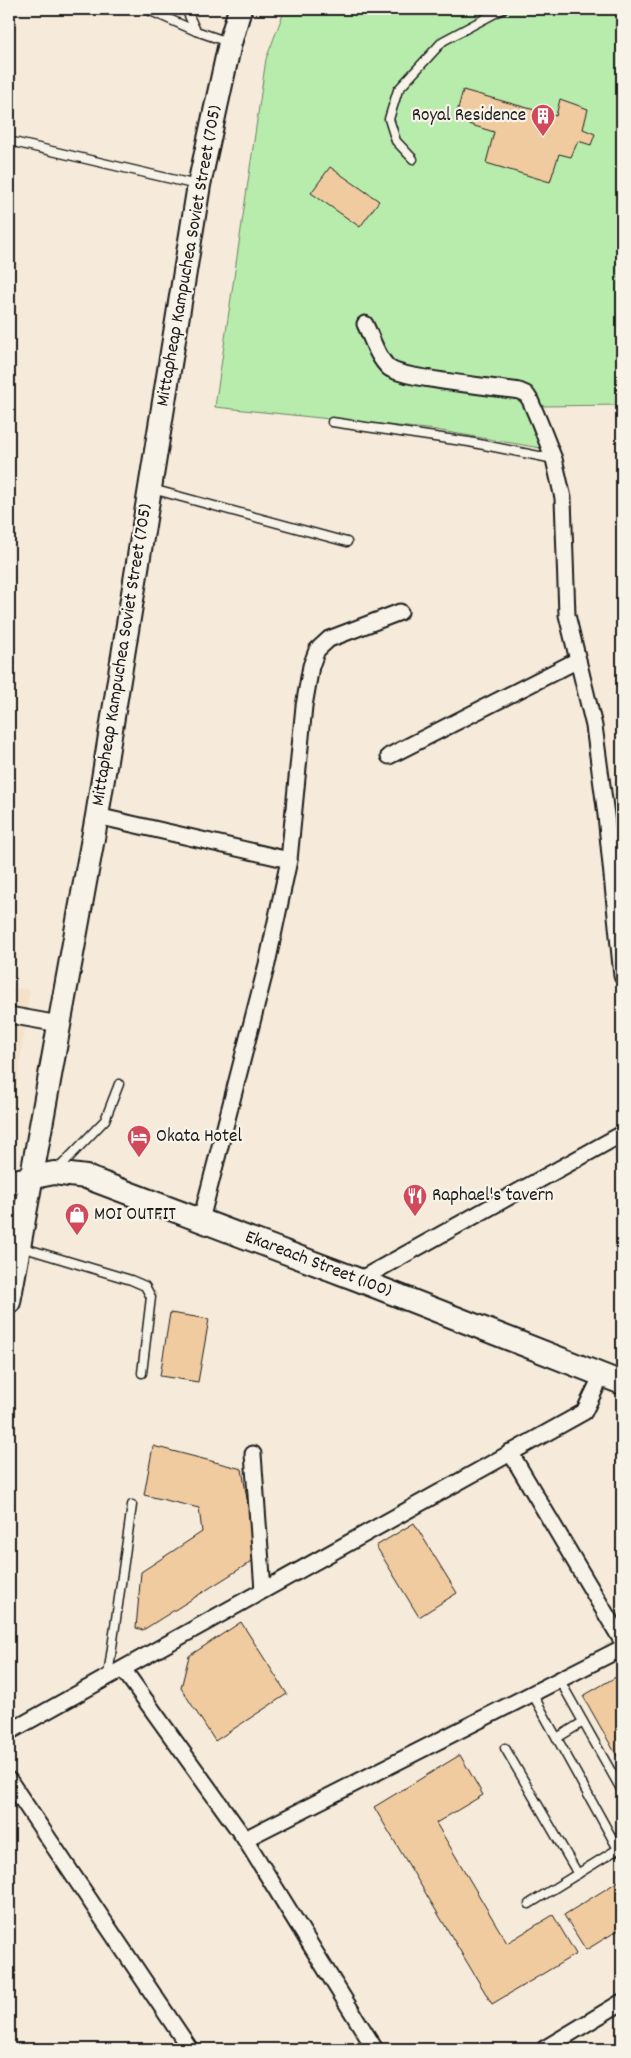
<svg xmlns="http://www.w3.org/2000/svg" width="631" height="2058" viewBox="0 0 631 2058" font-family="Dekko,sans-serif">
<rect width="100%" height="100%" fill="#f6ebda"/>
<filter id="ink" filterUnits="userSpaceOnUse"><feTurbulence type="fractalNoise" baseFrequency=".02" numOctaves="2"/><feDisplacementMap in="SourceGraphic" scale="10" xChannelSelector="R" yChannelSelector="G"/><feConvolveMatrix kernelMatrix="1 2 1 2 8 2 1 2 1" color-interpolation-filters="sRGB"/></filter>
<g filter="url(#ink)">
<path fill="#f4e1c9" d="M9 988 30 989 13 1116 9 1118Z"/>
<path fill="#b8ecad" stroke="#6a8464" d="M285 9H622V405L541 406 552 450 436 430 215 407 266 59Z"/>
<g fill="#f0cba0" stroke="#1c1c1c">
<path d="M463 90 556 116 560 99 588 109 583 129 595 134 591 145 578 141 571 157 559 154 550 182 486 163 494 132 455 120Z"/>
<path d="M330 167 379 201 360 227 311 193Z"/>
<path d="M170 1313 209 1319 198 1382 160 1376Z"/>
<path d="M153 1446 242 1469 257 1558 143 1630 136 1628 141 1572 202 1532 199 1508 144 1495Z"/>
<path d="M414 1523 457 1593 419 1617 376 1546Z"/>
<path d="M241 1622 287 1694 215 1741 181 1688 189 1656Z"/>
<path d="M621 1674 622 1677V1765L583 1696Z"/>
<path d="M460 1755 483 1795 436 1823 507 1943 553 1915 576 1954 492 2004 374 1807Z"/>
<path d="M622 1879V1928L586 1950 564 1915Z"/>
</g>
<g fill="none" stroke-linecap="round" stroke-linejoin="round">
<defs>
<g id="lane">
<path d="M146 9 196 31 228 42"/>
<path d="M186 9 196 31"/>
<path d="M9 141 197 185"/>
<path d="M413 159 396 141 389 119 398 90 443 41 503 9"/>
<path d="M332 422 469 442 554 459"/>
<path d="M152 489 347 542"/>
<path d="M57 1170 105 1120 119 1084"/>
<path d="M21 1247 131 1280 145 1286 151 1297 142 1373"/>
<path d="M108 1676 132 1505"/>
<path d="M559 1679 622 1791"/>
<path d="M532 1693 618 1849"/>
<path d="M557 1738 583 1722"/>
<path d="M505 1748 578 1874"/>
<path d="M529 1904 621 1847"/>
</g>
<g id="street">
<path d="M365 324C372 338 377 357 389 368 403 379 496 387 519 391L526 394 530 400 539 421 554 459 563 498 567 615 594 726 606 815 622 976"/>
<path d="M389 756 578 660"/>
<path d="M97 816 289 860"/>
<path d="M9 1015 59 1024"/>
<path d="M201 1220 267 964 289 860 304 706 311 666 317 650 329 639 400 612"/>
<path d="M359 1280 622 1134"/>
<path d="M510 1452 622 1641"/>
<path d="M253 1454 263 1590"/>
<path d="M123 1669 245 1839 375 2049"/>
<path d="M9 1732 584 1412 602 1375"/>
<path d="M9 1780 190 2049"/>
<path d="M245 1839 622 1648"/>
<path d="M544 2049 622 2002"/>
</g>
<g id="secondary">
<path d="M9 1182 54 1173 86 1177 359 1280 622 1383"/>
<path d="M9 1302 97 816 199 185 230 43 240 9"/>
</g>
</defs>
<use href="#lane" stroke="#1c1c1c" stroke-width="11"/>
<use href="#street" stroke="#1c1c1c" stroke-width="19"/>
<use href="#secondary" stroke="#1c1c1c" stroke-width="26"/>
<use href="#lane" stroke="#f7f3e8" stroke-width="8"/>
<use href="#street" stroke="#f7f3e8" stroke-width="15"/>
<use href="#secondary" stroke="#f7f3e8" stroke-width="22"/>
</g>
</g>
<defs>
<symbol id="building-pin" viewBox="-11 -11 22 30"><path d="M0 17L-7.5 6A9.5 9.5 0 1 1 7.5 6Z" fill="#d1495b" stroke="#f7f3e8"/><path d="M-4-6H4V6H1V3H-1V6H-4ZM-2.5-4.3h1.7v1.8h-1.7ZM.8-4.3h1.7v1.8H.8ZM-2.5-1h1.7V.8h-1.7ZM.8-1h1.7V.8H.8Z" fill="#fff"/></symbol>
<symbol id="hotel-pin" viewBox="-11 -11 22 30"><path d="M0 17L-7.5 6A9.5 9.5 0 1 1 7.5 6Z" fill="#d1495b" stroke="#f7f3e8"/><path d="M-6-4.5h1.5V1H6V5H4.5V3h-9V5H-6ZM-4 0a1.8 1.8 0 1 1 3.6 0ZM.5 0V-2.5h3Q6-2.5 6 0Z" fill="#fff"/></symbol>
<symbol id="restaurant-pin" viewBox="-11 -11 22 30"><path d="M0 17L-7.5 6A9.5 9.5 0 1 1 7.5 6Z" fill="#d1495b" stroke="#f7f3e8"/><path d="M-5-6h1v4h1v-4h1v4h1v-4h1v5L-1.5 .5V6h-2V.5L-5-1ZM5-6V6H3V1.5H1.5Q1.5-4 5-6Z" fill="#fff"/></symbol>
<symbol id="shop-pin" viewBox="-11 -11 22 30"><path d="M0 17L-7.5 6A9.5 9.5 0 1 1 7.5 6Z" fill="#d1495b" stroke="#f7f3e8"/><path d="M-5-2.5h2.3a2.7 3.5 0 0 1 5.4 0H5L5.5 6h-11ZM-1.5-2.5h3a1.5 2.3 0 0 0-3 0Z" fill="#fff"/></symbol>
</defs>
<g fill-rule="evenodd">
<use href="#building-pin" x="529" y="102" width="28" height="38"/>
<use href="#hotel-pin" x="125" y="1123" width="28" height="38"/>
<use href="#restaurant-pin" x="401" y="1182" width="28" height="38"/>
<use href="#shop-pin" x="63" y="1201" width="28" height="38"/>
</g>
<g text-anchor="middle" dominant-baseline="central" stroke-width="4.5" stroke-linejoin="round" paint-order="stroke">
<g font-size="19" fill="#1c1c1c" stroke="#f7f3e8" text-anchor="start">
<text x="526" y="116" text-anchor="end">Royal Residence</text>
<text x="156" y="1137">Okata Hotel</text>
<text x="432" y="1196">Raphael's tavern</text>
<text x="94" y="1215">MOI OUTFIT</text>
</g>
<g font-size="19" fill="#1c1c1c" stroke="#f7f3e8">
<text transform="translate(190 256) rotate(-80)">Mittapheap Kampuchea Soviet Street (705)</text>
<text transform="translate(123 655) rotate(-81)">Mittapheap Kampuchea Soviet Street (705)</text>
<text transform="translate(318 1265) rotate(21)">Ekareach Street (100)</text>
</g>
</g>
<rect width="631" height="2058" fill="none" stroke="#f7f3e8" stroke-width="30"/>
<rect x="15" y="15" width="601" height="2028" fill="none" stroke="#1c1c1c" stroke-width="2" filter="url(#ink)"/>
</svg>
